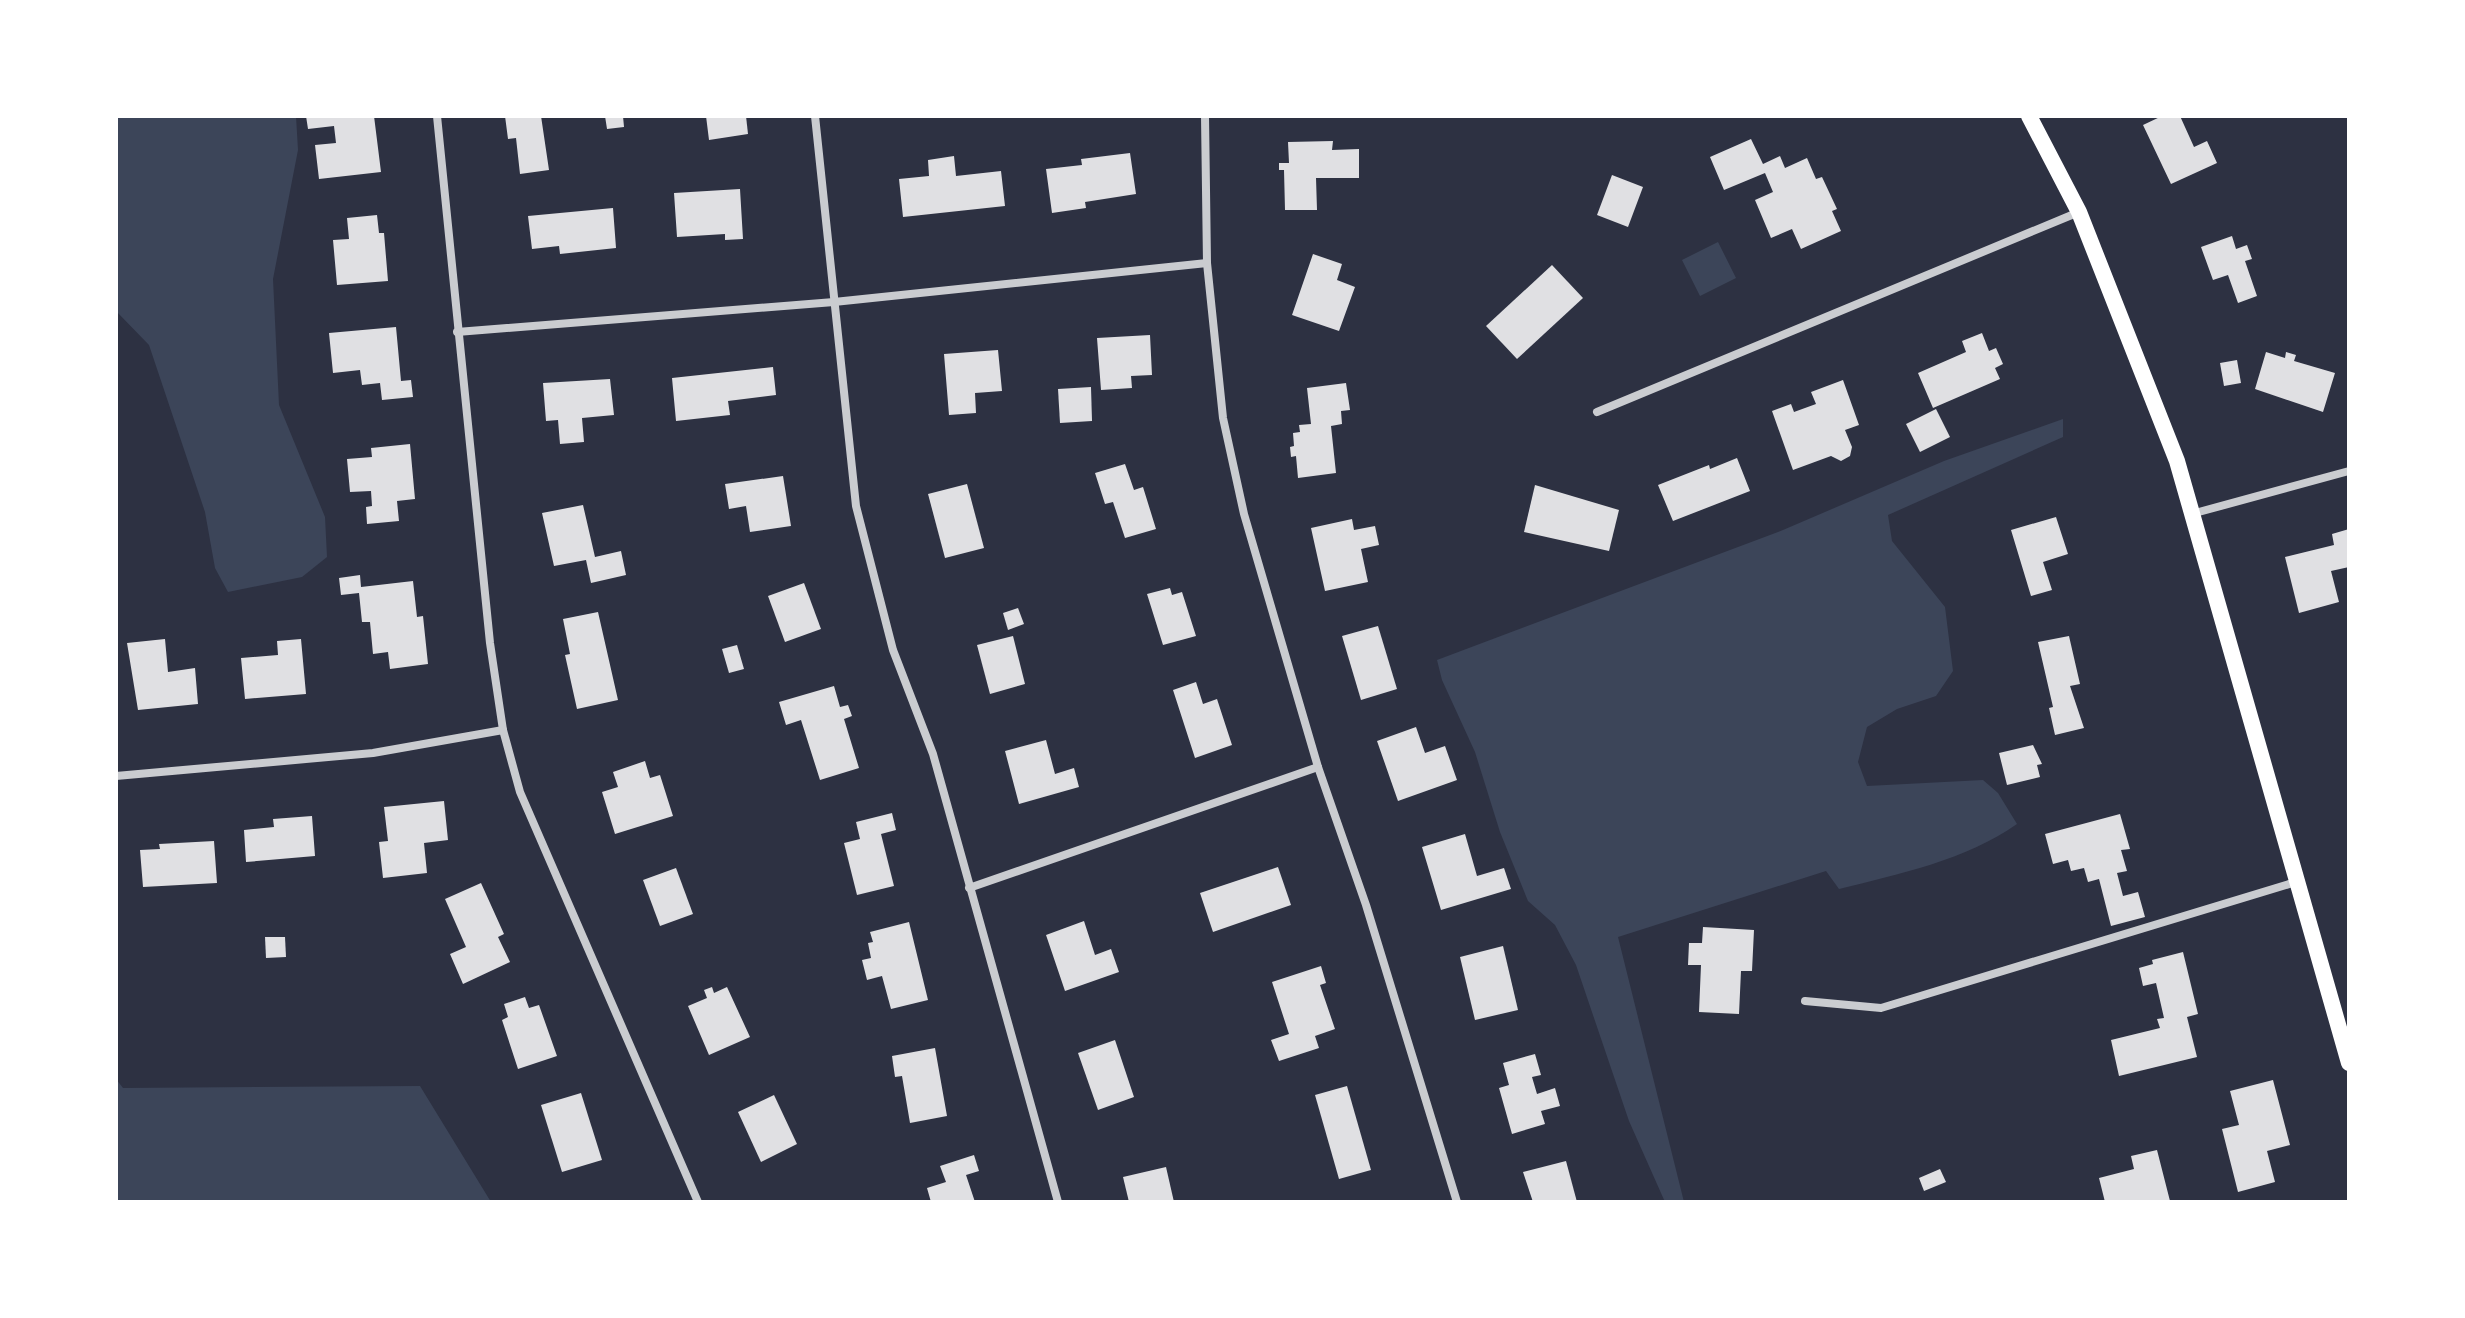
<svg xmlns="http://www.w3.org/2000/svg" width="2465" height="1318" viewBox="0 0 2465 1318" font-family="Helvetica,sans-serif">
<rect width="100%" height="100%" fill="#2d3142"/>
<g fill="#3c4559">
<path d="M116 116H296L298 150 273 279 279 405 325 517 327 557 302 577 228 592 215 568 205 512 149 345 116 311Z"/>
<path d="M1718 242 1736 278 1700 296 1682 260Z"/>
<path d="M2063 419V437L1888 515 1892 541 1945 607 1953 671 1936 696 1897 709 1867 727 1858 762 1867 786 1983 780 1998 793 2017 824C1966 860 1899 874 1839 889L1826 871 1618 937 1684 1202H1665L1629 1121 1576 965 1555 925 1528 901 1500 832 1475 752 1442 680 1437 660 1783 530 1944 461Z"/>
<path d="M116 1079 123 1088 420 1086 491 1202H116Z"/>
</g>
<g fill="#e0e0e3">
<path d="M306 116H374L381 172 319 179 315 145 336 143 334 126 308 129Z"/>
<path d="M505 116H541L549 170 520 174 516 138 508 139Z"/>
<path d="M605 116H623L624 127 607 129Z"/>
<path d="M706 116H746L748 134 709 140Z"/>
<path d="M2162 116H2180L2194 147 2207 141 2217 163 2171 184 2143 125Z"/>
<path d="M1751 139 1763 164 1780 156 1785 168 1807 158 1816 179 1822 177 1837 209 1832 211 1841 231 1801 249 1792 229 1771 238 1755 200 1773 192 1765 173 1724 190 1710 157Z"/>
<path d="M1333 141 1332 150 1359 149V178H1316L1317 210H1285L1284 170H1279V163H1289L1288 142Z"/>
<path d="M1130 153 1136 194 1085 202 1086 208 1052 213 1046 169 1082 165 1081 159Z"/>
<path d="M954 156 956 176 1001 171 1005 206 903 217 899 179 929 176 928 160Z"/>
<path d="M1612 175 1643 187 1628 227 1597 215Z"/>
<path d="M740 189 743 239 725 240V234L677 237 674 193Z"/>
<path d="M613 208 616 248 560 254 559 246 532 249 528 216Z"/>
<path d="M377 215 379 233H384L388 281 337 285 333 240 349 239 347 218Z"/>
<path d="M2232 236 2236 249 2247 245 2252 259 2245 261 2257 296 2238 303 2228 275 2213 280 2201 247Z"/>
<path d="M1313 254 1342 264 1337 280 1355 287 1339 331 1292 315Z"/>
<path d="M1552 265 1583 298 1517 359 1486 326Z"/>
<path d="M396 327 401 381 411 380 413 397 382 400 380 383 362 385 360 370 333 373 329 333Z"/>
<path d="M1982 333 1989 351 1996 348 2003 364 1995 368 2000 379 1933 408 1918 373 1966 352 1962 341Z"/>
<path d="M1150 335 1152 375 1131 376 1132 388 1101 390 1097 338Z"/>
<path d="M998 350 1002 391 975 393 976 413 949 415 944 354Z"/>
<path d="M2266 352 2285 358 2286 352 2296 355 2294 361 2335 373 2323 412 2255 389Z"/>
<path d="M2237 360 2241 383 2224 386 2220 363Z"/>
<path d="M773 367 776 395 728 401 730 415 676 421 672 378Z"/>
<path d="M610 379 614 415 582 418 584 442 560 444 558 420 546 421 543 383Z"/>
<path d="M1843 380 1859 425 1845 430 1852 447 1850 456 1841 461 1831 456 1793 470 1772 411 1791 404 1794 412 1816 404 1811 392Z"/>
<path d="M1346 383 1350 410 1341 411 1342 424 1331 426 1336 473 1298 478 1296 456 1291 457 1290 447 1294 446 1293 433 1300 432 1299 425 1311 424 1307 388Z"/>
<path d="M1091 387 1092 421 1060 423 1058 389Z"/>
<path d="M1936 409 1950 437 1920 452 1906 424Z"/>
<path d="M410 444 415 499 397 501 399 521 367 524 366 507 372 506 371 491 350 492 347 459 372 457 371 448Z"/>
<path d="M1737 458 1750 491 1673 521 1658 485 1709 465 1710 469Z"/>
<path d="M1125 464 1134 490 1143 487 1156 529 1125 538 1113 502 1105 504 1095 473Z"/>
<path d="M783 476 791 526 750 532 746 506 729 509 725 484Z"/>
<path d="M967 484 984 548 945 558 928 494Z"/>
<path d="M1535 485 1619 510 1609 551 1524 532Z"/>
<path d="M583 505 595 557 621 551 626 575 591 583 586 560 554 566 542 513Z"/>
<path d="M2056 517 2068 554 2043 562 2052 590 2031 596 2011 530Z"/>
<path d="M1352 519 1354 530 1375 526 1379 545 1361 549 1368 582 1325 591 1311 528Z"/>
<path d="M2349 529V567L2331 571 2339 602 2299 613 2285 557 2334 545 2332 534Z"/>
<path d="M360 575 361 587 413 581 417 617 423 616 428 664 390 669 388 652 373 654 370 622H362L359 593 341 595 339 578Z"/>
<path d="M804 583 821 629 785 642 768 596Z"/>
<path d="M1170 588 1172 595 1182 592 1196 636 1163 645 1147 594Z"/>
<path d="M1018 608 1024 624 1008 630 1003 613Z"/>
<path d="M598 612 618 700 577 709 565 655 570 654 563 619Z"/>
<path d="M1378 626 1397 689 1361 700 1342 636Z"/>
<path d="M1013 636 1025 684 990 694 977 645Z"/>
<path d="M2069 636 2080 684 2070 686 2084 728 2055 735 2049 708 2053 707 2038 642Z"/>
<path d="M165 639 168 672 195 668 198 704 138 710 127 643Z"/>
<path d="M301 639 306 694 245 699 241 658 278 655 277 641Z"/>
<path d="M737 645 744 669 729 673 722 649Z"/>
<path d="M1196 682 1203 704 1217 699 1232 745 1195 758 1173 690Z"/>
<path d="M834 686 840 707 848 705 852 716 844 719 859 768 820 780 801 720 786 725 779 702Z"/>
<path d="M1416 727 1425 753 1445 746 1457 780 1398 801 1377 741Z"/>
<path d="M1046 740 1055 774 1074 768 1079 787 1019 804 1005 751Z"/>
<path d="M2033 745 2042 764 2037 765 2040 777 2007 785 1999 753Z"/>
<path d="M645 761 650 778 660 775 673 816 615 834 602 792 618 787 613 772Z"/>
<path d="M444 801 448 840 424 843 427 873 383 878 379 842 388 841 384 807Z"/>
<path d="M892 813 896 830 881 834 894 886 857 895 844 843 860 839 856 822Z"/>
<path d="M2120 814 2130 849 2121 850 2127 871 2117 873 2123 896 2138 892 2145 917 2111 926 2099 879 2088 882 2084 868 2071 871 2068 860 2053 864 2045 834Z"/>
<path d="M312 816 315 856 246 862 244 830 274 827 273 819Z"/>
<path d="M1465 834 1477 876 1504 868 1511 889 1441 910 1422 847Z"/>
<path d="M214 841 217 883 143 887 140 850 160 849 159 844Z"/>
<path d="M1278 867 1291 905 1213 932 1200 893Z"/>
<path d="M676 868 693 914 660 926 643 880Z"/>
<path d="M481 883 504 934 498 937 510 962 463 984 450 954 466 947 445 899Z"/>
<path d="M1084 921 1095 955 1111 949 1119 972 1065 991 1046 935Z"/>
<path d="M909 922 928 1000 891 1009 882 976 867 980 862 960 871 958 868 943 873 942 870 932Z"/>
<path d="M1703 927 1754 930 1752 971H1741L1739 1014 1699 1012 1701 965H1688L1689 943H1702Z"/>
<path d="M265 937H285L286 957 266 958Z"/>
<path d="M1503 946 1518 1010 1475 1020 1460 957Z"/>
<path d="M2183 952 2198 1014 2187 1017 2197 1057 2119 1076 2111 1040 2160 1028 2157 1019 2164 1018 2156 983 2143 986 2139 968 2153 964 2152 960Z"/>
<path d="M1321 966 1326 983 1320 985 1335 1029 1315 1036 1319 1048 1279 1061 1271 1040 1289 1034 1272 982Z"/>
<path d="M712 987 714 993 727 987 750 1037 709 1055 688 1006 707 998 704 990Z"/>
<path d="M525 997 529 1008 539 1005 557 1056 518 1069 502 1020 508 1017 504 1004Z"/>
<path d="M1115 1040 1134 1097 1098 1110 1078 1053Z"/>
<path d="M935 1048 947 1116 910 1123 902 1076 895 1077 892 1056Z"/>
<path d="M1535 1054 1541 1075 1532 1077 1537 1094 1555 1088 1560 1106 1541 1111 1545 1124 1512 1134 1499 1088 1509 1085 1503 1063Z"/>
<path d="M2273 1080 2290 1145 2267 1151 2275 1182 2238 1192 2222 1129 2239 1125 2230 1091Z"/>
<path d="M1347 1086 1371 1170 1339 1179 1315 1095Z"/>
<path d="M581 1093 602 1160 562 1172 541 1105Z"/>
<path d="M774 1095 797 1144 761 1162 738 1112Z"/>
<path d="M2157 1150 2170 1201 2105 1202 2099 1178 2134 1169 2131 1156Z"/>
<path d="M974 1155 979 1171 966 1175 975 1202H931L927 1188 946 1182 940 1166Z"/>
<path d="M1566 1161 1577 1202H1533L1523 1172Z"/>
<path d="M1166 1167 1174 1202H1129L1123 1177Z"/>
<path d="M1940 1169 1946 1182 1924 1191 1919 1178Z"/>
</g>
<g fill="none" stroke-linecap="round" stroke-linejoin="round">
<g stroke="#caccd0" stroke-width="8">
<path d="M437 116 490 643 503 730 520 792 698 1202"/>
<path d="M815 116 856 506 893 650 933 754 1058 1202"/>
<path d="M1205 116 1207 263 1223 418 1244 514 1318 767 1366 905 1457 1202"/>
<path d="M457 332 834 302 1207 263"/>
<path d="M1597 412 2079 212"/>
<path d="M2195 513 2349 471"/>
<path d="M116 776 373 753 503 730"/>
<path d="M969 888 1318 767"/>
<path d="M1805 1001 1881 1008 2299 881"/>
</g>
<path stroke="#fff" stroke-width="16" d="M2029 116 2079 212 2177 461 2349 1063"/>
</g>
<rect width="2465" height="1318" fill="none" stroke="#ffffff" stroke-width="236"/>
</svg>
